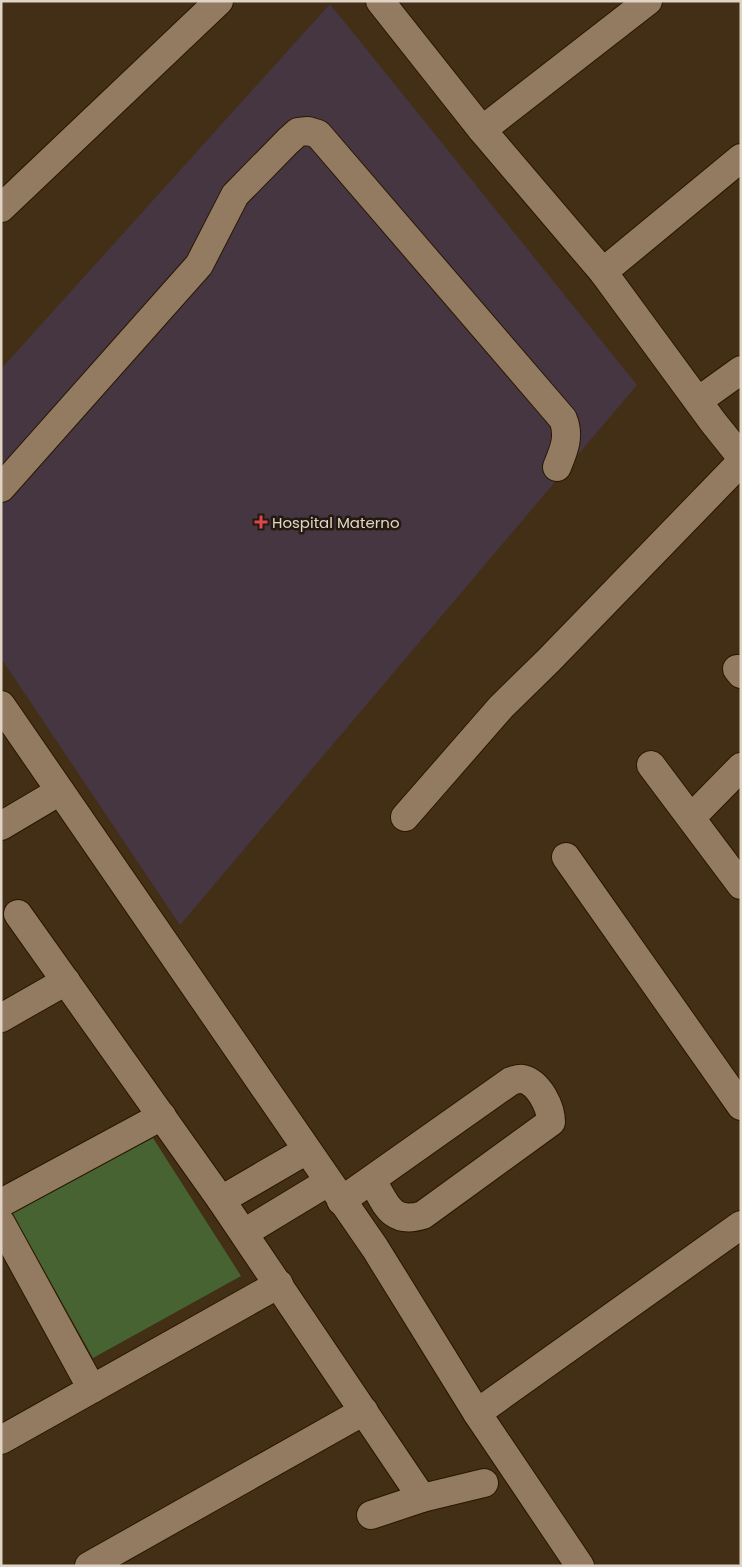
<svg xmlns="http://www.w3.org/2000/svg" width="742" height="1567" viewBox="0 0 742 1567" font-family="Poppins,sans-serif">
<rect width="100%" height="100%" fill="#432f16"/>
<path fill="#453642" d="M330 4 637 385 180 925 1 658V369Z"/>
<path fill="#476331" d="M153 1138 241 1276 93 1358 11 1211Z"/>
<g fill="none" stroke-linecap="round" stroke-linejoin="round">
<defs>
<g id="minor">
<path d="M380 1 482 130 603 272 713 422 741 457"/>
<path d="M482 130 648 1"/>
<path d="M1 208 219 1"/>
<path d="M603 272 741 158"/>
<path d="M698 401 741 370"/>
<path d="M1 488 199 265 235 195 288 141 298 132 308 131 318 134 563 419C570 436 564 450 557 467"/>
<path d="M737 669 741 674"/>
<path d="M1 705 375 1248 477 1413 580 1566"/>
<path d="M651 765 741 885"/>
<path d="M405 817 501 707 549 660 741 462"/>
<path d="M692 817 741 767"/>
<path d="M1 826 60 791"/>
<path d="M566 857 741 1106"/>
<path d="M18 914 221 1200 422 1498"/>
<path d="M1 1018 66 981"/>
<path d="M221 1200 307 1150"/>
<path d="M341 1201 511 1081C515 1080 519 1078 523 1079 539 1083 551 1107 551 1122L423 1215C391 1225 386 1204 372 1180"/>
<path d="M1 1203 162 1116"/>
<path d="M1 1223 92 1389"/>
<path d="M244 1233 328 1182"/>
<path d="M477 1413 741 1225"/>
<path d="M1 1440 279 1284"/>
<path d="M371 1515 422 1498 484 1483"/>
<path d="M89 1566 364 1411"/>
</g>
</defs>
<use href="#minor" stroke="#291700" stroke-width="30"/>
<use href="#minor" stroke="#927b60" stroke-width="28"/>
</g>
<path fill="#e0444e" stroke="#23190f" stroke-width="2" d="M258.5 514.5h5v5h5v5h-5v5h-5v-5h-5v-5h5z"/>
<g text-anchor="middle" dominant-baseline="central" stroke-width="5" stroke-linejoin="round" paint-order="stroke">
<g font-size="15" fill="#e0d4c5" stroke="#23190f" text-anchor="start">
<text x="272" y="522">Hospital Materno</text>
</g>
</g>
<rect width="742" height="1567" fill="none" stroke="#e0d4c5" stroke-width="5"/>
</svg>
